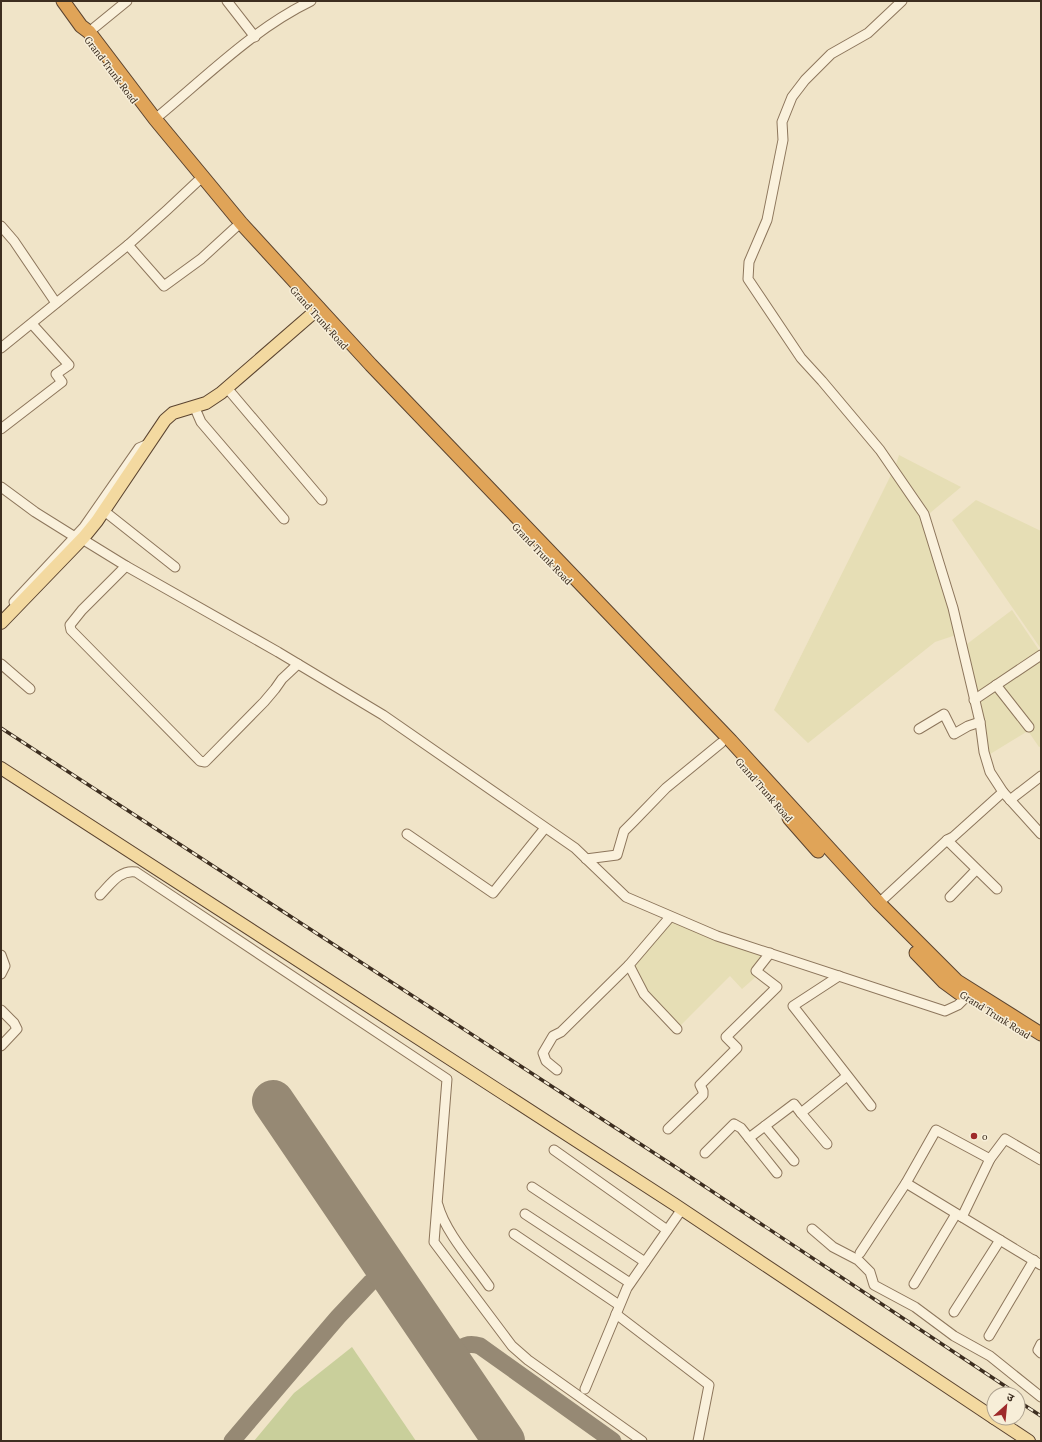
<svg xmlns="http://www.w3.org/2000/svg" width="1042" height="1442" viewBox="0 0 1042 1442" font-family="'PT Serif','Noto Sans Devanagari',serif">
<rect width="100%" height="100%" fill="#f0e4c8"/>
<g fill="#e6deb5">
<path d="M899 455 961 487 930 513 896 464Z"/>
<path d="M891 475 924 514 959 634 935 642 808 743 774 710Z"/>
<path d="M976 500 1041 531V649L952 520Z"/>
<path d="M1012 610 1041 653V746L1039 747 1028 731 987 756 967 644Z"/>
<path d="M674 919 766 952 759 974 742 989 730 976 677 1029 631 967Z"/>
</g>
<path fill="#c9cf9b" d="M352 1347 416 1441H254L294 1393Z"/>
<g fill="none" stroke-linecap="round" stroke-linejoin="round">
<g stroke="#968974" stroke-width="17">
<path d="M460 1377C449 1360 457 1339 480 1346L613 1441"/>
<path d="M232 1441 338 1317 370 1283 387 1271"/>
</g>
<path stroke="#968974" stroke-width="42" d="M273 1101 504 1441"/>
<defs>
<g id="minor">
<path d="M227 1 255 37"/>
<path d="M902 1 868 33 831 54 805 80 792 97 782 122 783 140 767 220 749 262 748 279 801 358 822 381 880 450 924 514 953 608 980 722 984 752 990 772 1003 792 1041 834"/>
<path d="M89 32 127 1"/>
<path d="M155 119C205 78 253 29 311 1"/>
<path d="M1 226 14 241 56 303"/>
<path d="M128 245 167 210 199 180"/>
<path d="M1 348 128 245 164 286 201 259 237 226"/>
<path d="M227 388 322 500"/>
<path d="M194 406 201 422 284 519"/>
<path d="M1 429 62 382 56 374 69 365 32 324"/>
<path d="M1 487 35 512 75 537"/>
<path d="M108 514 175 567"/>
<path d="M87 542 126 566 82 610 70 625 71 630 200 761 205 762 264 702 275 689 282 679 298 664"/>
<path d="M126 566 278 652 383 715 575 848 626 897 717 936 945 1011 958 1005 966 997"/>
<path d="M14 602 84 527 139 448 146 445V448"/>
<path d="M1 664 30 689"/>
<path d="M996 685 1029 727"/>
<path d="M974 700 1041 655"/>
<path d="M919 729 944 714 954 734 968 726 980 722"/>
<path d="M1010 800 1041 776"/>
<path d="M407 834 493 893 545 828"/>
<path d="M947 840 997 889"/>
<path d="M586 859 617 855 624 831 634 821 666 788 721 743"/>
<path d="M100 895C110 885 120 869 136 872L447 1079 434 1242 512 1346 528 1360 642 1441"/>
<path d="M950 897 976 870"/>
<path d="M879 903 947 840 953 837 1003 792"/>
<path d="M670 917 629 965 644 994 677 1029"/>
<path d="M1 955 5 966 1 974"/>
<path d="M839 976 793 1006 871 1106"/>
<path d="M1 1010 14 1023 17 1029 1 1046"/>
<path d="M557 1070 546 1061 543 1053 553 1036 561 1032 629 965"/>
<path d="M765 1126 794 1161"/>
<path d="M668 1129 703 1095V1091L700 1085 737 1048 726 1037 777 987 756 971 770 953"/>
<path d="M827 1144 801 1113 847 1076"/>
<path d="M554 1150 667 1230"/>
<path d="M705 1153 734 1124 741 1128 749 1138"/>
<path d="M777 1173 749 1138 794 1104 801 1113"/>
<path d="M906 1183 1041 1265"/>
<path d="M532 1187 645 1262"/>
<path d="M438 1205C445 1232 473 1263 489 1286"/>
<path d="M525 1214 630 1283"/>
<path d="M962 1217 990 1159 1005 1139 1041 1160"/>
<path d="M812 1229 833 1247 858 1260 870 1272 874 1285 915 1307 954 1336 990 1356 1041 1397"/>
<path d="M514 1234 619 1305"/>
<path d="M860 1253 906 1183 936 1130 990 1159"/>
<path d="M914 1284 956 1214"/>
<path d="M954 1312 1000 1240"/>
<path d="M616 1314 709 1385 698 1441"/>
<path d="M989 1336 1034 1260"/>
<path d="M1041 1344 1038 1350 1041 1353"/>
<path d="M585 1389 627 1288 682 1209"/>
</g>
<g id="major">
<path d="M1 623 84 537 97 521 165 420 173 413 206 403 221 393 319 308"/>
<path d="M1 768 674 1204 994 1418"/>
<path d="M994 1418 1029 1441"/>
</g>
<g id="highway">
<path d="M63 1 81 26 89 32 155 119 241 223 371 365 731 741 879 903 957 981 1041 1034"/>
<path d="M789 818 818 851"/>
<path d="M916 953 944 982 959 993"/>
</g>
</defs>
<use href="#minor" stroke="#8d765c" stroke-width="11"/>
<use href="#major" stroke="#5b4430" stroke-width="14"/>
<use href="#highway" stroke="#5b4430" stroke-width="15"/>
<use href="#minor" stroke="#faf1dc" stroke-width="9"/>
<use href="#major" stroke="#f3d9a0" stroke-width="12"/>
<use href="#highway" stroke="#e0a458" stroke-width="13"/>
<defs>
<g id="rail">
<path d="M1 728 671 1164 1017 1394"/>
<path d="M1018 1401 1041 1416"/>
</g>
</defs>
<use href="#rail" stroke="#3d2e20" stroke-width="3.5"/>
<use href="#rail" stroke="#f7eed8" stroke-width="2" stroke-dasharray="6" stroke-linecap="butt"/>
</g>
<circle fill="#9e2a2b" stroke="#f7eed8" stroke-width="1.5" cx="974" cy="1136" r="4"/>
<g text-anchor="middle" dominant-baseline="central" stroke-width="3" stroke-linejoin="round" paint-order="stroke">
<g font-size="10" fill="#3d2e20" stroke="#f7eed8">
<text transform="translate(111 70) rotate(53)">Grand Trunk Road</text>
<text transform="translate(319 318) rotate(48)">Grand Trunk Road</text>
<text transform="translate(542 554) rotate(46)">Grand Trunk Road</text>
<text transform="translate(764 790) rotate(49)">Grand Trunk Road</text>
<text transform="translate(995 1015) rotate(32)">Grand Trunk Road</text>
</g>
<g font-size="10" fill="#3d2e20" stroke="#f7eed8" text-anchor="start">
<text x="982" y="1136">o</text>
</g>
</g>
<rect width="1042" height="1442" fill="none" stroke="#3d2e20" stroke-width="4"/>
<g transform="translate(1006 1406) rotate(27)"><circle r="19" fill="#f7eed8" stroke="#ada18e"/>
<path d="M0-3L7 15L0 10L-7 15Z" fill="#9e2a2b"/>
<text y="-6" font-size="11" font-weight="bold" text-anchor="middle" fill="#3d2e20">उ</text>
</g>
</svg>
